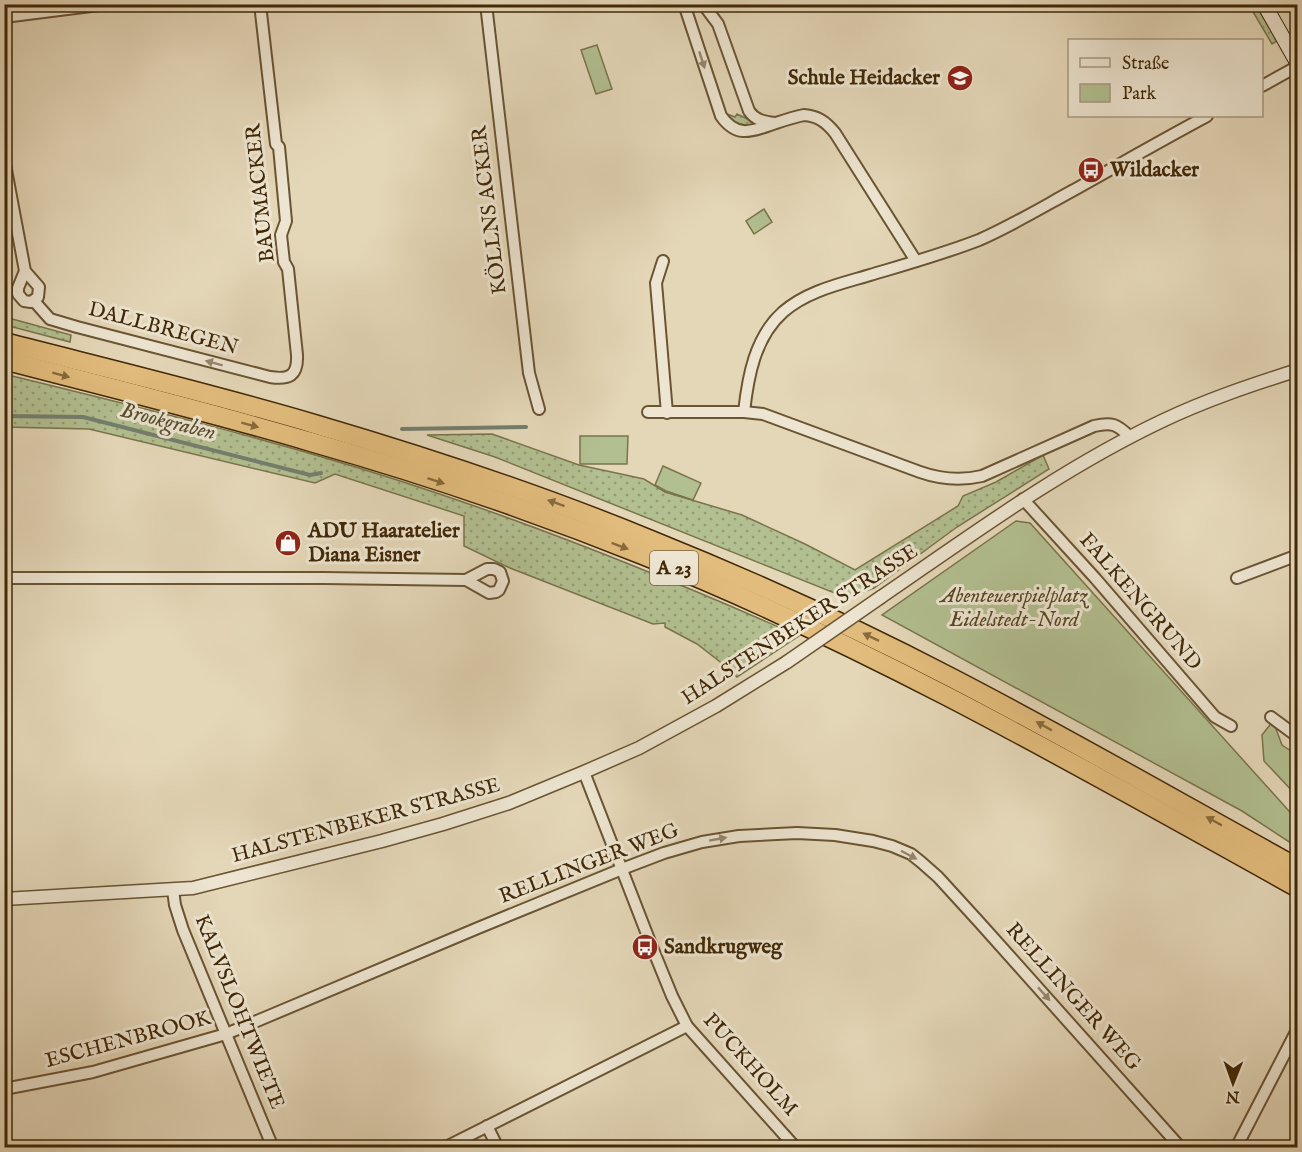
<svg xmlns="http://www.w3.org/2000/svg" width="1302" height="1152" viewBox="0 0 1302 1152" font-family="'IM FELL English',serif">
<defs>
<pattern id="grass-dots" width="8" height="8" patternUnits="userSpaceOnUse" patternTransform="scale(1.5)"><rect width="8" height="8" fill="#b2bf90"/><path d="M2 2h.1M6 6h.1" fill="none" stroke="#929b74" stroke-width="1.8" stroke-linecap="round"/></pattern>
</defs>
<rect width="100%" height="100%" fill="#e4d7b8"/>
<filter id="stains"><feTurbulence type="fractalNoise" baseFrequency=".00333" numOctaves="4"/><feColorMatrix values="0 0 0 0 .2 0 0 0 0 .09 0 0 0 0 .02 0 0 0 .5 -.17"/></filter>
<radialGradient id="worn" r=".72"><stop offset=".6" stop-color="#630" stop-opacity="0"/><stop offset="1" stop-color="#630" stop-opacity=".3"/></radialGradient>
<g fill="url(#grass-dots)" stroke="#7a744b" stroke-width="1.5">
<path d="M1249 5H1256L1277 41 1272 44Z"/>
<path d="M727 114 735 117 737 114 756 123V126C744 126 734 124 727 114Z"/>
<path d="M5 317 71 335 70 342 5 325Z"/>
<path d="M4 374C135 406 266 438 394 479 532 523 666 577 799 636L737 677 719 661 697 644 665 627V623L653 624 510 568 464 546V516L335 474 315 483 89 429 5 427Z"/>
<path d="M492 434 579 465 644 479 665 492 742 515 805 544 855 570 958 506 963 496 996 482 1043 455 1049 469 957 527 874 588 847 598 495 457 427 435Z"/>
</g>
<g fill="#b2bf90" stroke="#7a744b" stroke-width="1.5">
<path d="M597 45 612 89 596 94 581 50Z"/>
<path d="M764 209 772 222 754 234 746 221Z"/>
<path d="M580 436H628L627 464H580Z"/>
<path d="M663 466 701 483 693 500 666 491 655 485Z"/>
<path d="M1016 521 1030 523 1297 820V847L1242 811 882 615Z"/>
<path d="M1273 721 1282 745 1297 755V796L1264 761 1262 735Z"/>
</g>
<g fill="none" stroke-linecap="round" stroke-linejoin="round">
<g stroke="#737f6e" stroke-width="4">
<path d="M4 416 83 417 310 475 321 473"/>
<path d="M402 429 526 427"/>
</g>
<defs>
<g id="minor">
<path d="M486 4 529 373 539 409"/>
<path d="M684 4 721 116C738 140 754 130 776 123 785 120 794 117 804 115 818 116 826 122 835 133L916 261"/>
<path d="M703 4 718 24 749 111C755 120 764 122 775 123"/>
<path d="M4 17 107 4"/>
<path d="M1262 86 1298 66"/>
<path d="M4 159 25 271 39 287 38 297 31 302 24 301 18 294V288L25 271"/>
<path d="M663 261 656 283 667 413"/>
<path d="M34 301 50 319 77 327 270 377C289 380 298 376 297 355L288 269 284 262 281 235 286 221 279 147 276 144 260 4"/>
<path d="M648 412H744L763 414 920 472C940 479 960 481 982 476L1094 426C1112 422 1117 424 1130 437"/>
<path d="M744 412C748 376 755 337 783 312 807 291 840 284 870 275 907 264 943 254 979 240 1011 226 1041 208 1072 191 1117 166 1162 140 1207 116"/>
<path d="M1023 499 1095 578 1215 717 1231 726"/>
<path d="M4 578H324L466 580 489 593 496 592 499 590 503 581 500 572 494 569H487L466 580"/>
<path d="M1237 578 1298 555"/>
<path d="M1271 717 1298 737"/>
<path d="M584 772 652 947 672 996 687 1026 796 1148"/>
<path d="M173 890 175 905 183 930 273 1148"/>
<path d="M4 1089 93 1072 226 1034 478 928 622 869 664 853 702 842 739 836 797 833 835 835 873 841 892 846 911 854 921 862 938 877 980 923 1181 1148"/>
<path d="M487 1126 498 1148"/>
<path d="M444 1148 687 1026"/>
<path d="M1236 1148 1298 1028"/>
</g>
<g id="tertiary">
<path d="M881 597C973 534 1061 469 1162 421 1206 400 1251 385 1298 370"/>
<path d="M4 899 193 888 382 841 443 824 509 803 584 772 639 748 716 706 787 662"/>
</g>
<path id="secondary" d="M1264 4 1298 64"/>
<g id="motorway">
<path d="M4 342C109 369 214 394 318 425 430 458 542 495 651 540 753 581 854 627 952 678 1068 738 1182 804 1298 868"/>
<path d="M4 360C107 387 210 412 311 442 424 474 536 512 645 556 872 647 1084 769 1298 888"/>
</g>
</defs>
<use href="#minor" stroke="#6a5432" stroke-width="14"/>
<use href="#tertiary" stroke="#6a5432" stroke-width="15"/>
<use href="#secondary" stroke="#412806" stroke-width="16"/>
<use href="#motorway" stroke="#412806" stroke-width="21"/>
<use href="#minor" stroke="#ede5d1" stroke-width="10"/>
<use href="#tertiary" stroke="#ede5d1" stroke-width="12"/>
<use href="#secondary" stroke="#ede5d1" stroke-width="14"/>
<use href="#motorway" stroke="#e2bc7c" stroke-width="18"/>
<defs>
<path id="tertiary-bridge" d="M787 662 881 597"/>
</defs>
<use href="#tertiary-bridge" stroke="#6a5432" stroke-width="15" stroke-linecap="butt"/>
<use href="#tertiary-bridge" stroke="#ede5d1" stroke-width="12"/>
</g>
<defs><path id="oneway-solid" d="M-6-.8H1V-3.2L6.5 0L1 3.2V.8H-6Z" transform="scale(1.5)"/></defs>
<g fill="#97866c">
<use href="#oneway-solid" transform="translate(702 60) rotate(72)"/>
<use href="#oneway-solid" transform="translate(214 363) rotate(-165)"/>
<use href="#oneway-solid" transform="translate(718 839) rotate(-10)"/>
<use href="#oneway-solid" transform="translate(909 855) rotate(28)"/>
<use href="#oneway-solid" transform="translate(1044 994) rotate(48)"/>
</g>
<g fill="#896b3b">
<use href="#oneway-solid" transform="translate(61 375) rotate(15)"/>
<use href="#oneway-solid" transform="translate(250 425) rotate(15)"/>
<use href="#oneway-solid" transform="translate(436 481) rotate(18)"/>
<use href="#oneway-solid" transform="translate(556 503) rotate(-160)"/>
<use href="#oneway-solid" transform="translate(620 546) rotate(21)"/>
<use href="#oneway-solid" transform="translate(871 637) rotate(-154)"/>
<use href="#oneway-solid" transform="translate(1044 726) rotate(-151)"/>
<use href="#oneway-solid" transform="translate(1214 821) rotate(-151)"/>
</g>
<defs>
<symbol id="school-disc" viewBox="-11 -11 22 22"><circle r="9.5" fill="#8f2418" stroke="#ede5d1"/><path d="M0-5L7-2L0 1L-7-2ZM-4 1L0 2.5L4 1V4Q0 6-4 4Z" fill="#fff"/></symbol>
<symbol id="bus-disc" viewBox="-11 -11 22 22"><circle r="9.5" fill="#8f2418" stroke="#ede5d1"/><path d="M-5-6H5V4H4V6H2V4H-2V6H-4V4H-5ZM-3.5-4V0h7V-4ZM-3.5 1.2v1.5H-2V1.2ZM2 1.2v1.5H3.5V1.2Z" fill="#fff"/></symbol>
<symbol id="shop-disc" viewBox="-11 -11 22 22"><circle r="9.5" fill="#8f2418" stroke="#ede5d1"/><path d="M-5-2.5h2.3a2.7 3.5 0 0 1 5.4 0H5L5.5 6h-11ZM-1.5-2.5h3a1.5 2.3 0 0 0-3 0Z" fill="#fff"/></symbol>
</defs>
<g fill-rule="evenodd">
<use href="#school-disc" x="945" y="63" width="30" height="30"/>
<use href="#bus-disc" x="1076" y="155" width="30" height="30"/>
<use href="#shop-disc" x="273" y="528" width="30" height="30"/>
<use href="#bus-disc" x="630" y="932" width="30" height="30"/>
</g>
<g text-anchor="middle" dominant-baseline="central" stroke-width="6" stroke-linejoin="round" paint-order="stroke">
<rect fill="#ede5d1" stroke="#756143" stroke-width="1.5" x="650" y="551" width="48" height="34" rx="4.5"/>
<g font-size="20" font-weight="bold" fill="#412806">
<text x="674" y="568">A 23</text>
</g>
<g font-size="21" font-weight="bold" fill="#412806" stroke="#ede5d1" text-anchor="start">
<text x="940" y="78" text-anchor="end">Schule Heidacker</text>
<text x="1110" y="170">Wildacker</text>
<text x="308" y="531">ADU Haaratelier<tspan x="308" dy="24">Diana Eisner</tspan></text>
<text x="664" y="947">Sandkrugweg</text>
</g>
<g font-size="21" fill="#412806" stroke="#ede5d1">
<text transform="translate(261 193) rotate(-96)">BAUMACKER</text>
<text transform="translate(490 210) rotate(-97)">KÖLLNS ACKER</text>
<text transform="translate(163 329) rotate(15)">DALLBREGEN</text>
<text transform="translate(1140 602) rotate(49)">FALKENGRUND</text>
<text transform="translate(800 625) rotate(-33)">HALSTENBEKER STRASSE</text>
<text transform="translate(366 821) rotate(-15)">HALSTENBEKER STRASSE</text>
<text transform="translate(589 864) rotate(-21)">RELLINGER WEG</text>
<text transform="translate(1073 997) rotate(48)">RELLINGER WEG</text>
<text transform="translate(239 1012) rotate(68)">KALVSLOHTWIETE</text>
<text transform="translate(128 1040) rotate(-15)">ESCHENBROOK</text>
<text transform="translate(750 1065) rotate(48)">PUCKHOLM</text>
</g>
<g font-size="21" font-style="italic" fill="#584622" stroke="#ede5d1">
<text x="1014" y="596">Abenteuerspielplatz<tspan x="1014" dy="24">Eidelstedt-Nord</tspan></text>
</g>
<g font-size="22" font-style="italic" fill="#564c31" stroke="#ede5d1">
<text transform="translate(168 422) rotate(14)">Brookgraben</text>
</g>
</g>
<rect width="1302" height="1152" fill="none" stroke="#e4d7b8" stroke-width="24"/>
<rect x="6" y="6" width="1290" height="1140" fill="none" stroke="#412806" stroke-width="3"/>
<rect x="12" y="12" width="1278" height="1128" fill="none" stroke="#412806" stroke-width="1.5"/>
<rect x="1068" y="39" width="195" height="78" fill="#ede5d1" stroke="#a89980" stroke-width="1.5"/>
<rect x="1080" y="58" width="30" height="9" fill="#ede5d1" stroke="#a89980" stroke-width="1.5"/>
<text x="1122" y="69" font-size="18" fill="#412806">Straße</text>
<rect x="1080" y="84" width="30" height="18" fill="#b2bf90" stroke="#a89980" stroke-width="1.5"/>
<text x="1122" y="99" font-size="18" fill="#412806">Park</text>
<g transform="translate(1233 1083) rotate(181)" stroke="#ede5d1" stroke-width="4.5" paint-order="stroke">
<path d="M0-4.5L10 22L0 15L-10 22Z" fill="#412806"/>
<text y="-9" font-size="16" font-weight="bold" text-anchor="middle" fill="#412806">N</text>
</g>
<rect width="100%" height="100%" filter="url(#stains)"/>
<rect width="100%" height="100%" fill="url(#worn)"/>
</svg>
